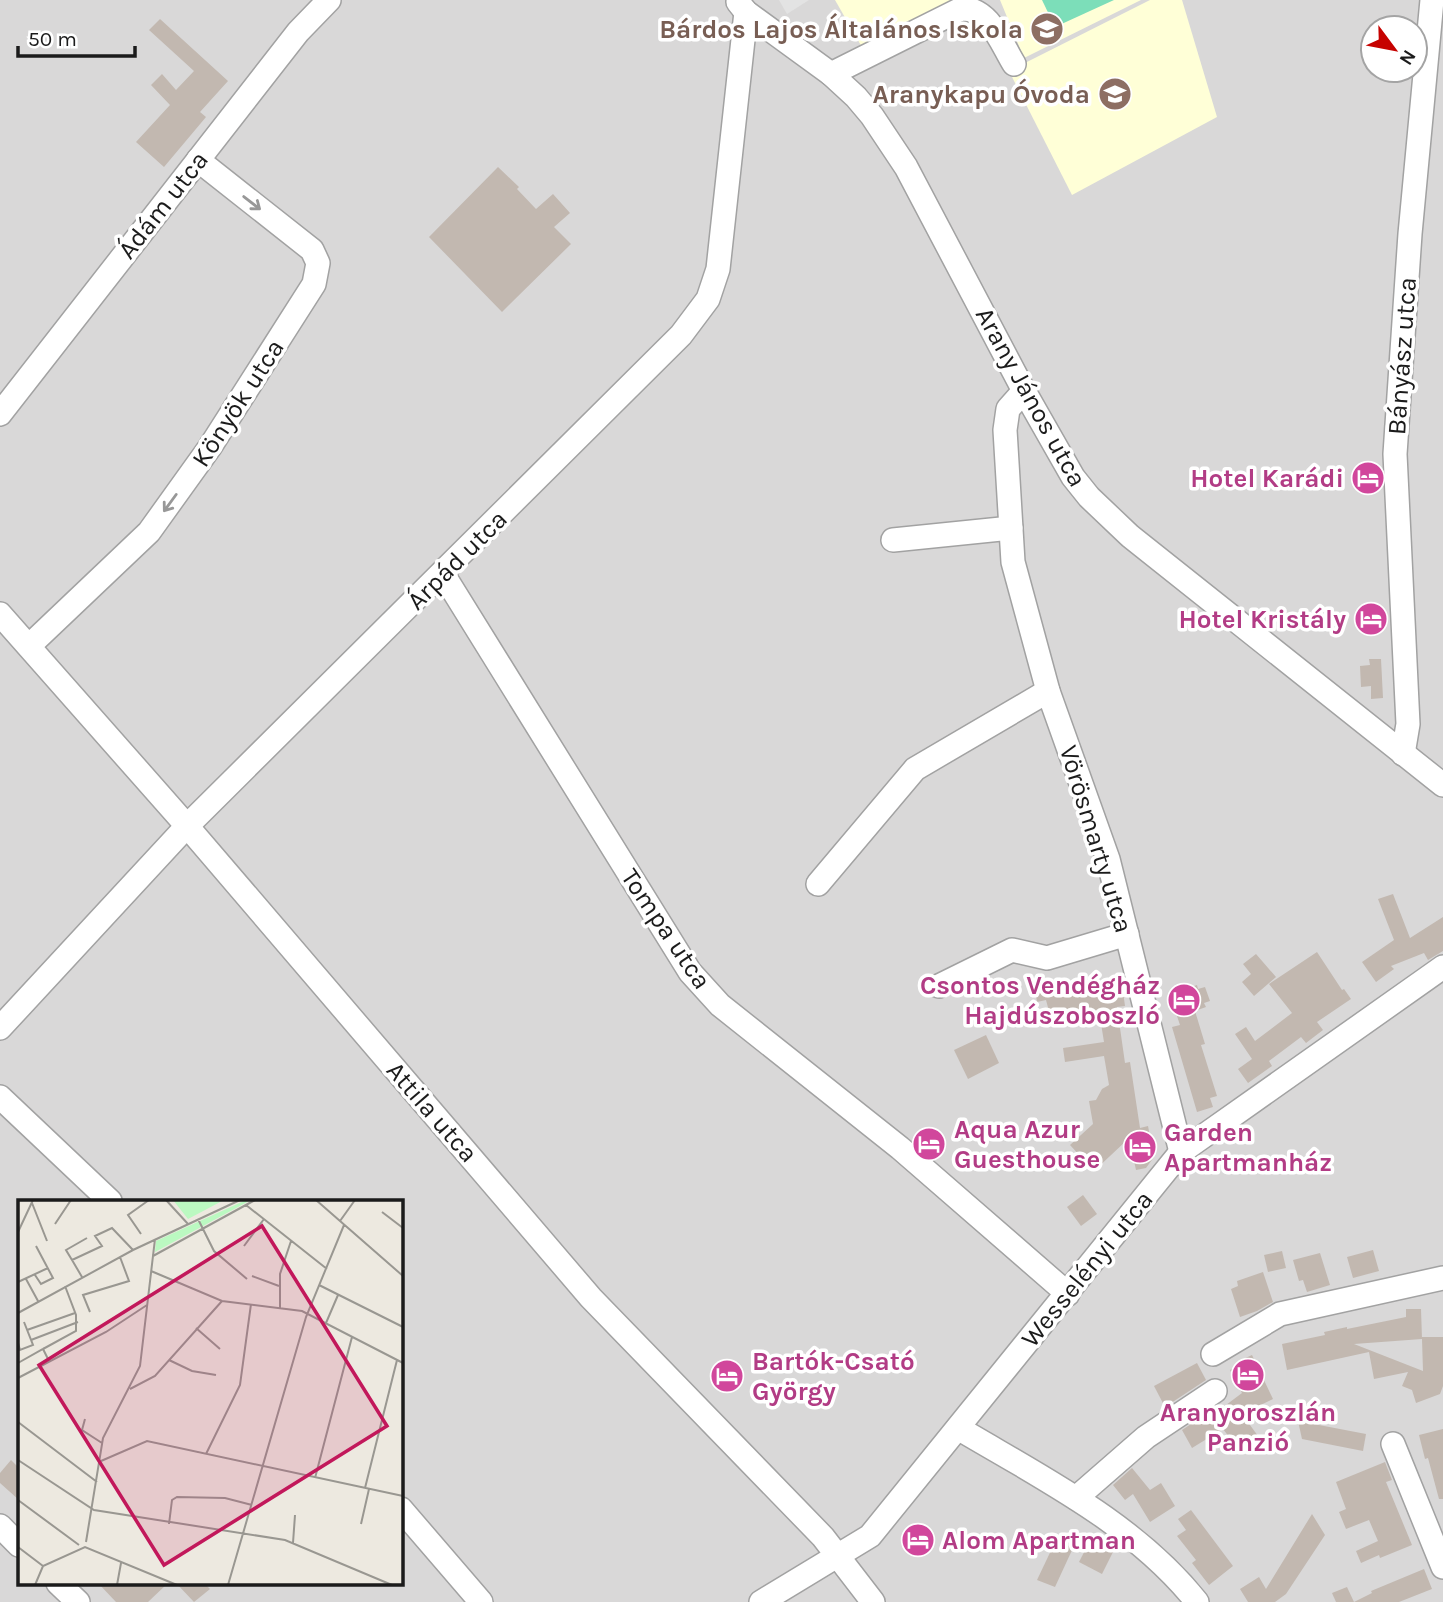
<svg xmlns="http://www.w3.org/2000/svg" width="1443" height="1602" viewBox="0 0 1443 1602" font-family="Karla,sans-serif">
<rect width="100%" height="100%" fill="#ede9e0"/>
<path fill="#d9d8d8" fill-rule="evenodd" d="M0 0H1443V1602H0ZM1373 28H1415V70H1373ZM19 1201H401V1583H19Z"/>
<g fill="#ffffd7">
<path d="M835 0H968L863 49Z"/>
<path d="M1000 0H1141L1024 58Z"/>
<path d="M1150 0H1182L1217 117 1072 195 1009 71Z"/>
</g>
<path fill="#7cdeb9" d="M1042 0H1114L1055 27Z"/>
<path fill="#e3e3e3" d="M779 0H809L787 14Z"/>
<g fill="#c2b8b0" fill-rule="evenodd">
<path d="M160 19 228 81 200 112 206 117 164 167 136 142 170 105 151 85 162 74 176 90 194 71 149 30Z"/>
<path d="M498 167 519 187 517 189 536 209 553 194 570 213 554 227 571 244 502 312 429 237Z"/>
<path d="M1369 659H1381L1383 698 1371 699V686L1361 687 1360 666 1370 665Z"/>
<path d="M1393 894 1410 938 1443 917V951L1428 960 1424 953 1391 966 1394 969 1376 982 1362 962 1394 940 1378 899Z"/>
<path d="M1317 952 1342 990 1344 989 1351 999 1317 1022 1323 1030 1306 1043 1301 1037 1269 1061 1272 1066 1248 1083 1238 1069 1252 1059 1235 1034 1246 1027 1255 1041 1292 1013 1269 984Z"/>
<path d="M1256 954 1276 977 1254 996 1242 982 1251 974 1243 964Z"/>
<path d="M1095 983 1096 988 1122 984 1125 1006 1117 1007 1125 1063 1130 1062 1140 1128 1148 1126 1154 1157 1146 1168 1136 1170 1134 1161 1131 1162 1126 1141 1094 1171 1070 1145 1093 1124 1089 1101 1096 1100 1102 1089 1109 1085 1104 1056 1065 1062 1063 1048 1104 1042 1099 1011 1077 1014 1076 1010 1050 1015 1046 1000 1037 1002 1035 989 1061 984 1062 989Z"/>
<path d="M1197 985 1198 989 1205 987 1210 1001 1204 1003 1206 1007 1195 1011 1205 1044 1201 1045 1217 1096 1210 1098 1213 1107 1197 1112 1172 1027 1180 1025 1171 998 1178 996 1177 992Z"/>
<path d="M986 1035 999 1063 968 1079 954 1050Z"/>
<path d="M1083 1195 1097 1214 1081 1226 1067 1207Z"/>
<path d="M1373 1250 1379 1271 1353 1278 1347 1257Z"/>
<path d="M1282 1251 1286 1268 1268 1272 1264 1255Z"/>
<path d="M1320 1253 1330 1285 1307 1292 1303 1280 1299 1281 1293 1260Z"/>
<path d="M1263 1272 1273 1302 1257 1311 1240 1317 1231 1289 1238 1286 1237 1281Z"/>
<path d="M1406 1309H1421L1422 1339V1337H1443V1386L1440 1394 1416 1403 1412 1390 1402 1386 1408 1372 1374 1379 1369 1352 1287 1370 1282 1344 1325 1335 1324 1332 1347 1327V1329L1406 1317ZM1422 1339 1423 1371 1354 1344Z"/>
<path d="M1252 1355 1273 1399 1242 1414 1258 1436 1239 1450 1223 1429 1192 1448 1182 1430 1200 1418 1202 1423 1242 1393 1230 1370 1239 1366 1237 1362Z"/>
<path d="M1197 1363 1206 1380 1165 1407 1154 1386Z"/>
<path d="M1298 1421 1366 1434 1363 1451 1302 1439Z"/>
<path d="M1443 1429V1499H1439L1428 1458 1425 1459 1419 1435Z"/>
<path d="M11 1460 19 1468V1500L0 1483V1473Z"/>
<path d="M1385 1462 1392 1480 1386 1482 1412 1545 1380 1558 1379 1555 1361 1563 1356 1551 1378 1541 1369 1520 1346 1529 1339 1512 1346 1509 1336 1482Z"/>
<path d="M1132 1468 1150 1490 1161 1483 1175 1506 1150 1522 1133 1494 1125 1500 1113 1485Z"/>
<path d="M1191 1510 1233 1566 1209 1585 1192 1563 1196 1560 1177 1536 1186 1530 1178 1519Z"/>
<path d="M1312 1514 1325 1535 1286 1594 1275 1602H1248L1240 1589 1259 1577 1266 1589Z"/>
<path d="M1093 1535 1116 1546 1102 1574 1079 1562Z"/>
<path d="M1056 1540 1073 1548 1055 1587 1037 1580Z"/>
<path d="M1424 1569 1432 1589 1399 1602H1354L1372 1593 1371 1591Z"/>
<path d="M98 1583H168L148 1602H116Z"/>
<path d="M176 1583H204L210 1589 194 1602Z"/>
<path d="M1347 1587 1354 1602H1336L1332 1593Z"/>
</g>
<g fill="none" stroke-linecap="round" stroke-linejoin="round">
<defs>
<g id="minor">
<path d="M738 2 746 12 831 74 856 97 872 116 906 167 1024 391 1073 477 1089 497 1130 536 1443 785"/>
<path d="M831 74 961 9C989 7 1001 43 1014 64"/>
<path d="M1024 391 1008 409 1005 430 1013 562 1048 691 1108 859 1181 1152"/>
<path d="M0 414 298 32 329 0"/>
<path d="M893 540 1011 528"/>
<path d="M443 574 690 972 720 1005 900 1148 1068 1294"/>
<path d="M0 614 187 826 591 1298 823 1537 873 1602"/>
<path d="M29 646 149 532 210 447 314 284 318 263 312 250 198 160"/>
<path d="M1403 754 1408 724 1395 454 1410 234 1432 0"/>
<path d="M818 884 915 769 1048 691"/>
<path d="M939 986 1012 950 1047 958 1127 934"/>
<path d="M0 1028 187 826 681 335 708 299 718 269 746 12"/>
<path d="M0 1097 110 1201"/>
<path d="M1213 1354 1280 1314 1443 1278"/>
<path d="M958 1428C1042 1478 1135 1524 1197 1602"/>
<path d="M1393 1444 1443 1567"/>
<path d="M1076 1498 1146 1437 1215 1391"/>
<path d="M401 1509 481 1602"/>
<path d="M0 1526 19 1545"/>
<path d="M58 1583 78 1602"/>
<path d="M761 1602 870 1536 1181 1152 1443 967"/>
</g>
</defs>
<use href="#minor" stroke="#a2a2a2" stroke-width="26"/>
<use href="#minor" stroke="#fff" stroke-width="23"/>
</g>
<defs><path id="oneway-shaft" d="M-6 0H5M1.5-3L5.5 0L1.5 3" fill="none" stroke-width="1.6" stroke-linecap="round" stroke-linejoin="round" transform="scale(1.75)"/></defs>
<g stroke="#989898">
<use href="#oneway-shaft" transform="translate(252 203) rotate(38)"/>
<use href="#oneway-shaft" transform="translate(170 503) rotate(126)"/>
</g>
<defs>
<symbol id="school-disc" viewBox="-11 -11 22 22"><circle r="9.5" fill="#8d6e63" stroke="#fff"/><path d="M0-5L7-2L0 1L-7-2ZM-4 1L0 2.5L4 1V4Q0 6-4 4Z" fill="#fff"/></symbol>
<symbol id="hotel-disc" viewBox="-11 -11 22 22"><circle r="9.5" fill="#d1479c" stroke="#fff"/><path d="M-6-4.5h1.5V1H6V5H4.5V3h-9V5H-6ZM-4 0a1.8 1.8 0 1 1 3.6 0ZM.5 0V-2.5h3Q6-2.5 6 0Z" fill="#fff"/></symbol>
</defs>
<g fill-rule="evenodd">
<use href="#school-disc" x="1028" y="10" width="38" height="38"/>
<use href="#school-disc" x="1096" y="75" width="38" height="38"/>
<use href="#hotel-disc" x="1349" y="459" width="38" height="38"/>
<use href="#hotel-disc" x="1352" y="600" width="38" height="38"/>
<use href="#hotel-disc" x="1165" y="981" width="38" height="38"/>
<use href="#hotel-disc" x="910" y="1125" width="38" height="38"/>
<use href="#hotel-disc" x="1121" y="1128" width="38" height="38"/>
<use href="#hotel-disc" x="1229" y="1356" width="38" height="38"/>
<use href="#hotel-disc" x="708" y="1357" width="38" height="38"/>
<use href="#hotel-disc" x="899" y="1521" width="38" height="38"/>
</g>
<g text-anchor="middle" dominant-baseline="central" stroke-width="7" stroke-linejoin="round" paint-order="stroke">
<g font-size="26" font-weight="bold" fill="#785e54" stroke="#fff" text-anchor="end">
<text x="1023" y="29">Bárdos Lajos Általános Iskola</text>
<text x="1090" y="94">Aranykapu Óvoda</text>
</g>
<g font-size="26" fill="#1b1b1b" stroke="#fff">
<text transform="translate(163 205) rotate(-52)">Ádám utca</text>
<text transform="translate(1402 356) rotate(-86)">Bányász utca</text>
<text transform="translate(1031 397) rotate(61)">Arany János utca</text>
<text transform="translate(238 403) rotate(-57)">Könyök utca</text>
<text transform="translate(457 560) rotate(-45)">Árpád utca</text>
<text transform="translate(1096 839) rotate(73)">Vörösmarty utca</text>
<text transform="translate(666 929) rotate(56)">Tompa utca</text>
<text transform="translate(432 1112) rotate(49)">Attila utca</text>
<text transform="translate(1087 1269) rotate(-51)">Wesselényi utca</text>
</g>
<g font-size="26" font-weight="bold" fill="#b23c85" stroke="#fff" text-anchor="start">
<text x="1344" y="478" text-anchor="end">Hotel Karádi</text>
<text x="1346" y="619" text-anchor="end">Hotel Kristály</text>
<text x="1160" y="985" text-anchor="end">Csontos Vendégház<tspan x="1160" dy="30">Hajdúszoboszló</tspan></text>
<text x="954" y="1129">Aqua Azur<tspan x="954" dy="30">Guesthouse</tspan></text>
<text x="1164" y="1132">Garden<tspan x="1164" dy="30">Apartmanház</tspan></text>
<text x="752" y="1361">Bartók-Csató<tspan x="752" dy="30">György</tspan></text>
<text x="1248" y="1412" text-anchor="middle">Aranyoroszlán<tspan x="1248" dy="30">Panzió</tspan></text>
<text x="942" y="1540">Alom Apartman</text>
</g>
</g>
<g transform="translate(18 1200)">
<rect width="385" height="385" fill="#ede9e0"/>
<path d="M155 0H206L170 19ZM228 0H233L137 52 138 41Z" fill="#bbf9c1"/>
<path fill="none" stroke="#999791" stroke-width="2" d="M148 0 170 24M298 0 385 76M14 3 29 41M228 5 309 69M364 12 385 28M180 19 196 51 229 79M322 21 337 0M37 24 53 0M0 32 15 0M123 34 110 15 131 0M226 46 246 19M135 56 237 0M54 60 48 50 69 38M133 71 204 101 284 111 385 163M17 75 23 84 35 78 18 46M234 76 261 86M64 77 54 60 84 46 77 36 94 28 115 50M8 79 20 101M0 82 30 68M301 85 385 127M262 108V74L273 41M72 112 65 95 111 81 102 57M0 113 115 50 222 0M308 123 320 95M178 128 202 149M9 130 57 113M13 140 60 122M0 143 2 150 15 145 6 122M25 149 58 131V115L47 86M151 160 174 171 198 175M0 163 25 149 31 161M0 178 88 132 129 105M112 189 137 176 204 101M67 219 64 230 84 243M0 222 79 282M188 254 222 185 233 104M0 260 76 310 267 340 374 385M83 261 129 241 385 296M297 278 334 137M347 288 379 160M0 300 61 345M151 324 154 300 159 297 207 298 234 305M343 324 351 289M68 342 85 238 122 166 137 39M275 343 277 315M0 347 25 366M17 385 25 366 67 347 159 385M99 385 103 363M210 385 288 117 326 25"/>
<path fill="#c2185b" fill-opacity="0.15" stroke="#c2185b" stroke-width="3.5" d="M244 26 369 226 146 365 21 165Z"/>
<rect width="385" height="385" fill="none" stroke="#1b1b1b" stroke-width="3.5"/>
</g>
<g transform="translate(1394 49) rotate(122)"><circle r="33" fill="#ffffff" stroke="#a4a4a4" stroke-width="2"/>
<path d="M0-5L12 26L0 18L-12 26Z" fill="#c60200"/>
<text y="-10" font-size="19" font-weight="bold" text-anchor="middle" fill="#1b1b1b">N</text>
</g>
<path d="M18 46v10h117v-10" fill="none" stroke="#1b1b1b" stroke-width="3.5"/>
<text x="28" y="46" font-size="21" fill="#1b1b1b" stroke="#ffffff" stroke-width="5" paint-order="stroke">50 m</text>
</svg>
